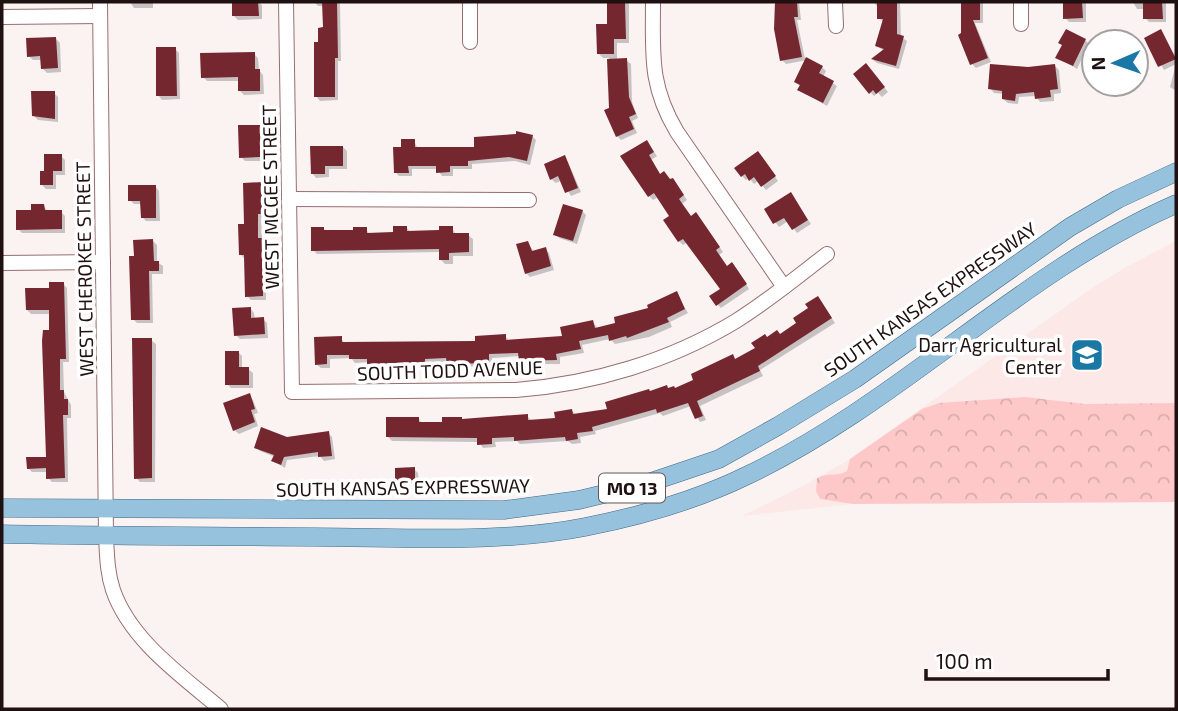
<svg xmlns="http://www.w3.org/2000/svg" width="1178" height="711" viewBox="0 0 1178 711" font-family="'Exo 2',sans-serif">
<defs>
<pattern id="forest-crowns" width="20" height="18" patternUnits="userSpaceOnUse" patternTransform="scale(1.75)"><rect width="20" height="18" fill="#fec8c9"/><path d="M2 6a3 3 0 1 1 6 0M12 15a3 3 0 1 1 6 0" fill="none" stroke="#d9abac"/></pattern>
</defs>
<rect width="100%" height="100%" fill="#fbf2f2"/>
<path fill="#fde8e8" d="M1176 241V502L853 504 742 516 805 485 850 459 1092 288 1128 266Z"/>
<path fill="url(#forest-crowns)" d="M1025 397 1085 404 1176 403V502L853 504 820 499 816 491 817 478C829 472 838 477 847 471L850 459 922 409 939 403Z"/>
<g fill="#0003">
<path d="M130 2H153V8H134Z"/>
<path d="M233 2H258L262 5V19L238 20 234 16Z"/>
<path d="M314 2H340L341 61H338V100L320 101 316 96 320 43 324 29V6H318Z"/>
<path d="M608 2H629V43H617V60H626L631 64 632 102 638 118 632 121 637 133 621 140 617 136 611 109 609 58H603L599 54 609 26Z"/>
<path d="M776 2H799L801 20H797L805 59 822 67 826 71 823 77 837 86 827 106 799 90 801 87 796 82 807 60 786 64 782 60 776 29Z"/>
<path d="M874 2H900L901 37 907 41 899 69 877 63 873 60 884 51 877 46 883 22 879 18 878 8Z"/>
<path d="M963 2H983V23H975L991 62 976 68 972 64 963 35Z"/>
<path d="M1065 2H1086V22H1069L1065 18Z"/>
<path d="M1133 2H1166V22H1149L1145 18V9H1137Z"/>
<path d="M1161 31 1176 58V91L1170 87 1176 64 1164 70 1146 39Z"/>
<path d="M56 39 60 43 61 72 47 73 43 69 42 60H33L29 56Z"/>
<path d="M1085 40 1089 44 1077 69 1058 57 1063 46Z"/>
<path d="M175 49 179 53 180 99 162 100 158 95Z"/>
<path d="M254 54 258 58 259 70 263 75 264 94 244 95 240 91V81H207L203 77Z"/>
<path d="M1055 66 1059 70 1061 93 1054 94V101L1040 102 1036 96 1019 97 1018 104 1008 103 1003 99 1004 94 994 93 990 88 1028 69Z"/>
<path d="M870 69 888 92 882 97 878 93 874 96 870 92Z"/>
<path d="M54 93 58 97V122L38 120 33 115Z"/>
<path d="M259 126 263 131 264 161H245L241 157Z"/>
<path d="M532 136 536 140 530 165 515 161 472 164V169H453V176H442L437 169H412V176H399L395 172 403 149 414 141 418 149 476 148Z"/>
<path d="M647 142 657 156 651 160 661 175 676 184 687 200 682 204 691 218 700 219 723 252 719 255 727 267 736 268 749 289 721 308 717 304 723 289 688 242 683 245 679 241 672 216 658 197 653 200 649 196Z"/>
<path d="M343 147 347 151V169H329V177L316 178 312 173Z"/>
<path d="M61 156 65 160V175H56V189H46L42 185 46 172Z"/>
<path d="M762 157 778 181 766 190 758 181 754 184 749 178 746 180 742 176Z"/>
<path d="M564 158 568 162 581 192 571 196 562 180 556 183 551 179Z"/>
<path d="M261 184 265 188 266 217H261L262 239 266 244V300H251L247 296 244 258 240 254Z"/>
<path d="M155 186 159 191 160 221H146L142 217V204H134L130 200Z"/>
<path d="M794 199 811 224 797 233 788 221 779 227 766 210Z"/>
<path d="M44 206 48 212H61L65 216V233H22L18 229 33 212Z"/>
<path d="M582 211 586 215 577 244 559 238 555 234Z"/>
<path d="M407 228 411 233 441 232 452 228 456 235H468L473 239V256H453V264H445L441 260V252L317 254 313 250 324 229 327 232H354L366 229 370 235 395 234Z"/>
<path d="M153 241 157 245V262L163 266V274H152L153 323H137L133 319 135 257Z"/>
<path d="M528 243 534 252 545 249 549 253 554 270 530 277 526 273Z"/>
<path d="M63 284 67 288 69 362H63L64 392 71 405V418H67L68 482H52L48 478V472H32L28 468 47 458 51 314H31L27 310 51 290Z"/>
<path d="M676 293 688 313 670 322 672 327 649 337 615 344 610 339 582 345 584 353 560 357V364H524L520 356 492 358V366L452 367 447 362H429V365L373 367 368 362 355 363 351 358 330 359V368H321L316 364 341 338 345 344 477 343 505 336 509 340 564 338 593 322 598 329 617 324 651 309Z"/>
<path d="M818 298 835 323 760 370 763 376 700 406 706 420 700 422 691 406 663 416 660 413 595 431 596 434 580 437 581 443 572 444 568 441 520 444 517 441 495 442 496 447 483 448 479 442 392 441 388 437 418 418 422 423 444 424 461 418 464 421 527 416 531 420H557L572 411 576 415 609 410 651 393 676 389 696 381 732 356 736 360 757 349 767 339 780 336 799 324Z"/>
<path d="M250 308 254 313 255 320 263 319 267 323 268 338 240 339 236 335Z"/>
<path d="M151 340 156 344 155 482H140L136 478Z"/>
<path d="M238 352 242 356V369H248L253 373V388H231L227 384Z"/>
<path d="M249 395 253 400 258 413 254 414 258 426 239 434 234 430Z"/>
<path d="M328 433 332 437 335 459 324 461 320 456 287 460 285 468 274 461 275 457 260 451 256 447 287 438Z"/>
<path d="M414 469 418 473 419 484H401L397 480Z"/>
</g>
<g fill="#752730">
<path d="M232 2H258L259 16H232Z"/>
<path d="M322 2H337L338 58H335V97H314V42H318V28L323 27Z"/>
<path d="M607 2H625L626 39H614V54H597L596 24H607Z"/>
<path d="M775 2H797L798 17H794L802 57 780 61 774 29Z"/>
<path d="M877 2H897V34L904 36 896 66 871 59 884 49 875 46 883 19H877Z"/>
<path d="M961 2H980V20H973L988 58 970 65 958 35 961 33Z"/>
<path d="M1063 2H1082L1083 18 1063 19Z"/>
<path d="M1143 2H1162L1163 19H1143Z"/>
<path d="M1066 29 1086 39 1073 66 1055 58 1062 45 1058 43Z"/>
<path d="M1161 29 1176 59 1158 67 1144 38Z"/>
<path d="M56 37 58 68 41 69 40 56 27 57 26 38Z"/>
<path d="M156 47H176L177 96H156Z"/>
<path d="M255 52V69H260V91H238V77L201 78 200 53Z"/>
<path d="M806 57 823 66 819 73 834 81 823 103 797 90 800 85 794 82Z"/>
<path d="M627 58 629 97 636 114 629 117 634 129 616 137 604 110 609 108 607 59Z"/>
<path d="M866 63 885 87 876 94 873 90 869 94 853 74Z"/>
<path d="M990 64 1028 67 1055 64 1058 89 1050 90 1051 97 1035 99 1034 92 1016 94 1015 101 1002 99V91L988 89Z"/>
<path d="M31 91H55V119L32 116Z"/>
<path d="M238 125H260V157L239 158Z"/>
<path d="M516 131 533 135 527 161 509 157 468 161V166H450V172L436 173V166H408L409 173H394L393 147H401V139H415V147H474V137L516 134Z"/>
<path d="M647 140 654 152 649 155 660 174 664 171 670 179 673 178 684 195 679 199 691 216 696 212 720 247 716 250 727 266 732 262 747 284 716 306 709 296 720 289 683 239 678 242 663 220 669 216 654 193 648 197 620 156Z"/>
<path d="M310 146H343V166H325V174H311Z"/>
<path d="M758 151 776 176 761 187 754 177 749 181 745 174 741 177 734 168Z"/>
<path d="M44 154H62V171H53V185H40V171H44Z"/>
<path d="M565 155 578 188 565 193 558 176 550 180 544 164Z"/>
<path d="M262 182V214H258V238H263V296L245 297 244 255H239L238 224H244L243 183Z"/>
<path d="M128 185H156V218H141L140 201H128Z"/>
<path d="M791 192 808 220 792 230 784 218 773 224 764 209Z"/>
<path d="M31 204H44L45 210H62V229L16 230V210H31Z"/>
<path d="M563 204 583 210 573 241 553 235Z"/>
<path d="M393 226H407V231L439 230V226H453V233H469V252L449 253V260H439V249L311 251V227H324V230H353V227H367V233L393 232Z"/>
<path d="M153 239 154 261H159V271H149L150 320H131L129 256H134L133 240Z"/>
<path d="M528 241 532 251 546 247 551 266 525 274 516 244Z"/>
<path d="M49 282H64L66 359H60V390H64V399H68V415H63L65 478 46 479V468L27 469 26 457H46L42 341 43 330H49V310H26L25 288H49Z"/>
<path d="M677 291 685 309 667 318 669 322 627 338 626 336 609 341 608 335 579 341 581 349 556 354 557 360 519 361 518 353 489 354V363L447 364 446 358 425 359V362L367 364V359H349V355H327V364L315 365 314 337 342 336V342L475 341V336L506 334V340L562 336 560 327 593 320 595 328 615 323 614 317 648 308 647 305Z"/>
<path d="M818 296 832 318 758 366 760 371 697 401 703 416 695 419 688 403 657 413 656 409 592 427 593 431 577 433 578 439 566 441 565 437 514 441V437L492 438V444L477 445V438L386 437V417H419V422H442V417H462V419L528 414V420L555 418 554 412 572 409 573 414 607 409 605 402 649 389 650 391 667 385 668 388 674 386 675 388 693 380 691 374 733 354 735 359 755 348 751 343 765 334 767 337 777 330 780 334 796 323 793 318 808 308 805 304Z"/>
<path d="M251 307V318L264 317 265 334 234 336 232 308Z"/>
<path d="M132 338H152V478L134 479Z"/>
<path d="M225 351H239V367H249V385H225Z"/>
<path d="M250 393 255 409 251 410 255 422 233 431 223 403Z"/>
<path d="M261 427 287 437 329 431 332 456 318 457V452L284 457 281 465 271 461 274 455 254 448Z"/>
<path d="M415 467V480L395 481V468Z"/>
</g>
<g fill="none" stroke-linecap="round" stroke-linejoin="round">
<defs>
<g id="minor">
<path d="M100 2 106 536C107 554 107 572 113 590 130 640 182 676 221 709"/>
<path d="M286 2 292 392 516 390C593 384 670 361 736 321 768 301 797 277 827 254"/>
<path d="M470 2V42"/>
<path d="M653 2C653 54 649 85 677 132L784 287"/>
<path d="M835 2 836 26"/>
<path d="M1021 2V24"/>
<path d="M2 17 100 16"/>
<path d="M289 199 529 200"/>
<path d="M2 263 103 262"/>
</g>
<g id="major">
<path d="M2 508 504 510 579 500 645 484 719 459 778 426 855 379 1070 227 1118 199 1176 172"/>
<path d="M2 534C105 536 209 536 313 537 400 537 500 544 585 527 641 516 697 500 748 475 901 402 1021 272 1176 204"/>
</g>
</defs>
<use href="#minor" stroke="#966f70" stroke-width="16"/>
<use href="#major" stroke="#3f6a87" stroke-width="19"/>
<use href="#minor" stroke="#fff" stroke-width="14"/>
<use href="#major" stroke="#96c2dd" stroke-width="18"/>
</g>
<defs>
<symbol id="university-square" viewBox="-11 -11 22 22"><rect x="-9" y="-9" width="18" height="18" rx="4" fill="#1b78a5" stroke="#fff"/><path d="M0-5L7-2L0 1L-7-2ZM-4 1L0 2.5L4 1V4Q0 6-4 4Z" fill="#fff"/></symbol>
</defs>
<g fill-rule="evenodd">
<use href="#university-square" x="1068" y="336" width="38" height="38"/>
</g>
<g text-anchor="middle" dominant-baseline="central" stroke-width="7" stroke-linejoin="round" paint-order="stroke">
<rect fill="#fff" stroke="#625858" stroke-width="2" x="599" y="473.5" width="66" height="29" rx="5"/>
<g font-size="18" font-weight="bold" fill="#1f1111">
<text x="632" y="488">MO 13</text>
</g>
<g font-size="19" fill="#1f1111" stroke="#fff">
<text transform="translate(270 197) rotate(-91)">WEST MCGEE STREET</text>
<text transform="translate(84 269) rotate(-91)">WEST CHEROKEE STREET</text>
<text transform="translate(930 299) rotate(-35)">SOUTH KANSAS EXPRESSWAY</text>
<text transform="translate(450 370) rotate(-2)">SOUTH TODD AVENUE</text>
<text transform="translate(403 487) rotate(-1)">SOUTH KANSAS EXPRESSWAY</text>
</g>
<g font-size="19" fill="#1f1111" stroke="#fff" text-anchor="end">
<text x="1062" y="344">Darr Agricultural<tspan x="1062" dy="22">Center</tspan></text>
</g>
</g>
<rect width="1178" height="711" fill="none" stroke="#1f1111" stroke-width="7"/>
<g transform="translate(1115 63) rotate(268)"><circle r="33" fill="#ffffff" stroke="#a5a0a0" stroke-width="2"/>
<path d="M0-5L12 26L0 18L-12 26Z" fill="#1b78a5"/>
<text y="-10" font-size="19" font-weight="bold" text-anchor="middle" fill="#1f1111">N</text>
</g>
<path d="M926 669v10h182v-10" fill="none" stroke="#1f1111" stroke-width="3.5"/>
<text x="936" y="669" font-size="21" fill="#1f1111" stroke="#ffffff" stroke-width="5" paint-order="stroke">100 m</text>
</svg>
